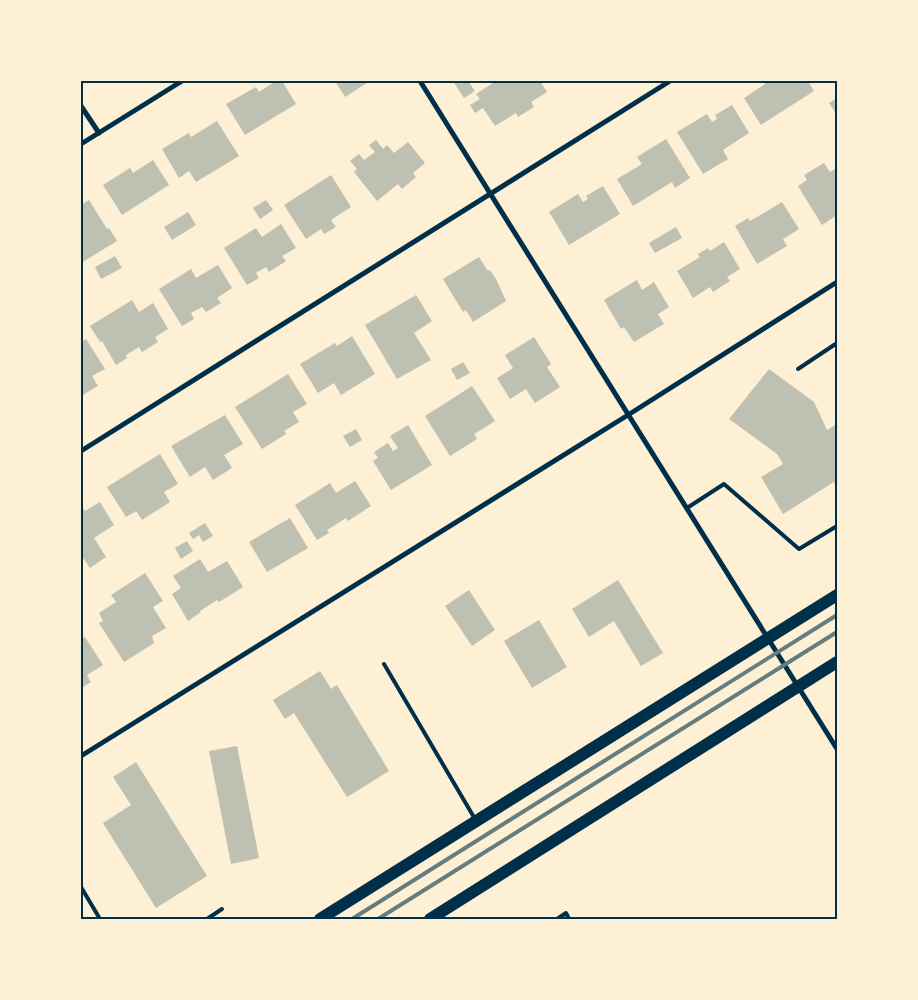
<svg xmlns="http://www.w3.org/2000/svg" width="918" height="1000" viewBox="0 0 918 1000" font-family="Karla,sans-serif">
<rect width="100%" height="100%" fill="#fdf0d5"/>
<g fill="#bec0b2">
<path d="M276 81H282L296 104 245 135 226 104 256 87 259 92Z"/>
<path d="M335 81H370L345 97Z"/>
<path d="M453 81H468L475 91 464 98Z"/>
<path d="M496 81H540L547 92 531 102 534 107 518 117 516 113 495 126 483 108 475 113 470 105 480 99 476 94Z"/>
<path d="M763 81H808L814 91 761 125 744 98 765 84Z"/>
<path d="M837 98V115L829 103Z"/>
<path d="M732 105 749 133 723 150 728 159 703 174 677 132 707 114 712 122 717 119 715 115Z"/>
<path d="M217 121 239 156 196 182 189 171 179 178 162 149 189 133 191 137Z"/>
<path d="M666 139 690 178 675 188 672 182 633 206 617 179 642 164 637 157Z"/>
<path d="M376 140 383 149 387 145 394 153 408 142 425 163 413 173 416 177 402 189 398 184 377 201 354 172 357 169 350 161 359 154 364 160 375 152 369 145Z"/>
<path d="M153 160 169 185 122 215 103 185 130 168 133 173Z"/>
<path d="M824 163 830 172 837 168V215L822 225 798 186 807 180 804 175Z"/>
<path d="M331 175 351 207 331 220 336 227 324 234 321 229 306 239 284 205Z"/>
<path d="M603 186 620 214 569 245 549 212 578 194 583 202 588 199 586 196Z"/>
<path d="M89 200 107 229 109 228 117 241 81 263V205Z"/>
<path d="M266 200 273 210 260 219 253 208Z"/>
<path d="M782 202 799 229 783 239 787 246 757 264 735 226 748 218 750 221Z"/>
<path d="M188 212 196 225 172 240 164 227Z"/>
<path d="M281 224 296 248 282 256 286 261 269 272 266 267 256 273 259 278 247 285 224 248 256 228 262 237Z"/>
<path d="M676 227 682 238 655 253 649 243Z"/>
<path d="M724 242 740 269 727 277 730 281 713 292 710 287 693 298 677 271 700 257 698 254 708 248 710 251Z"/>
<path d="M115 256 122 268 101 279 95 267Z"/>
<path d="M479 257 488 271 490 270 496 279 506 301 473 322 466 310 463 312 443 279Z"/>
<path d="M218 265 232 288 217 298 221 303 206 312 202 307 191 313 194 319 182 326 159 289 191 269 196 278Z"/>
<path d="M637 280 642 290 654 282 669 307 658 314 664 324 634 342 624 327 621 329 604 300Z"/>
<path d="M416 295 432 321 414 333 431 360 397 379 365 325Z"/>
<path d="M132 300 139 312 153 303 168 329 155 337 158 342 142 352 139 347 126 355 127 358 116 365 102 341 100 342 90 326Z"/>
<path d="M352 336 375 374 341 395 334 383 318 393 300 364 335 343 337 346Z"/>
<path d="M534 337 551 364 547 367 560 387 535 403 526 389 510 399 497 378 513 368 505 355Z"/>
<path d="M86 339 105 369 92 376 98 386 81 396V342Z"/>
<path d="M463 362 470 373 457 380 451 369Z"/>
<path d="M769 369 814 402 827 430 837 424V489L834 482 783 514 761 477 783 464 777 454 729 419Z"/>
<path d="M288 374 307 404 293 412 299 422 284 431 286 434 262 449 235 407Z"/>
<path d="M472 386 495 421 474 434 477 439 450 456 425 416Z"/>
<path d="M225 415 243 444 224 455 232 468 213 480 205 467 190 477 171 446Z"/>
<path d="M408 425 432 465 391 490 373 461 378 458 374 452 388 443 393 451 398 448 390 436Z"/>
<path d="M356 429 362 440 350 447 343 436Z"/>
<path d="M160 454 178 484 164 492 170 502 142 520 136 511 126 517 107 487Z"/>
<path d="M355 481 371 506 348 521 346 518 327 530 329 533 317 540 295 505 330 483 336 493Z"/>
<path d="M100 502 114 525 94 538 106 557 90 568 84 559 81 560V505L85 511Z"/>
<path d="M290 518 308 548 267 572 249 542Z"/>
<path d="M205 523 213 536 203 542 199 535 193 539 189 533Z"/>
<path d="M187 541 193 551 181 559 175 548Z"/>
<path d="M200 559 208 572 227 561 243 587 219 602 217 600 200 611 201 612 188 621 172 594 181 588 173 576Z"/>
<path d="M145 573 163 601 153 607 166 628 152 636 154 643 124 662 99 623 103 621 99 613 116 602 111 595Z"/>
<path d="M618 580 663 653 641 666 614 621 589 637 572 609Z"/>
<path d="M469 590 495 630 472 646 445 606Z"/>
<path d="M539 620 567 667 532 688 504 641Z"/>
<path d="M85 637 103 665 87 675 91 682 81 688V639Z"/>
<path d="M320 671 331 689 337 685 389 771 347 797 294 713 285 719 273 700Z"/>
<path d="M237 746 259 858 231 864 209 751Z"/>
<path d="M136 762 207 876 156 908 103 823 131 805 113 777Z"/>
</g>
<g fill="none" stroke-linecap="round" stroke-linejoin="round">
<g stroke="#003049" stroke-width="4">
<path d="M798 369 837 343"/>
<path d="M687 508 724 484 799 549 837 526"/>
<path d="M384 664 475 819"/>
<path d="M81 887 100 919"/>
<path d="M207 919 222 909"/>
<path d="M557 919 566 913 569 919"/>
</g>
<g stroke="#003049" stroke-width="5">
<path d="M420 81 837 749"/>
<path d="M81 106 99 133"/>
<path d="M81 144 182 81"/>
<path d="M81 451 670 81"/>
<path d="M81 756 628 415 837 282"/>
</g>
<g stroke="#003049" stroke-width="12">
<path d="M320 919 837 595"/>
<path d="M430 919 837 662"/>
</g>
<g stroke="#657d81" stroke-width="4">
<path d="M352 919 837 615"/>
<path d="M378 919 837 632"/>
</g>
</g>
<rect width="918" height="1000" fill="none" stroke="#fdf0d5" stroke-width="165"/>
<rect x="82" y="82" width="754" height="836" fill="none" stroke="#003049" stroke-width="2"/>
</svg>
